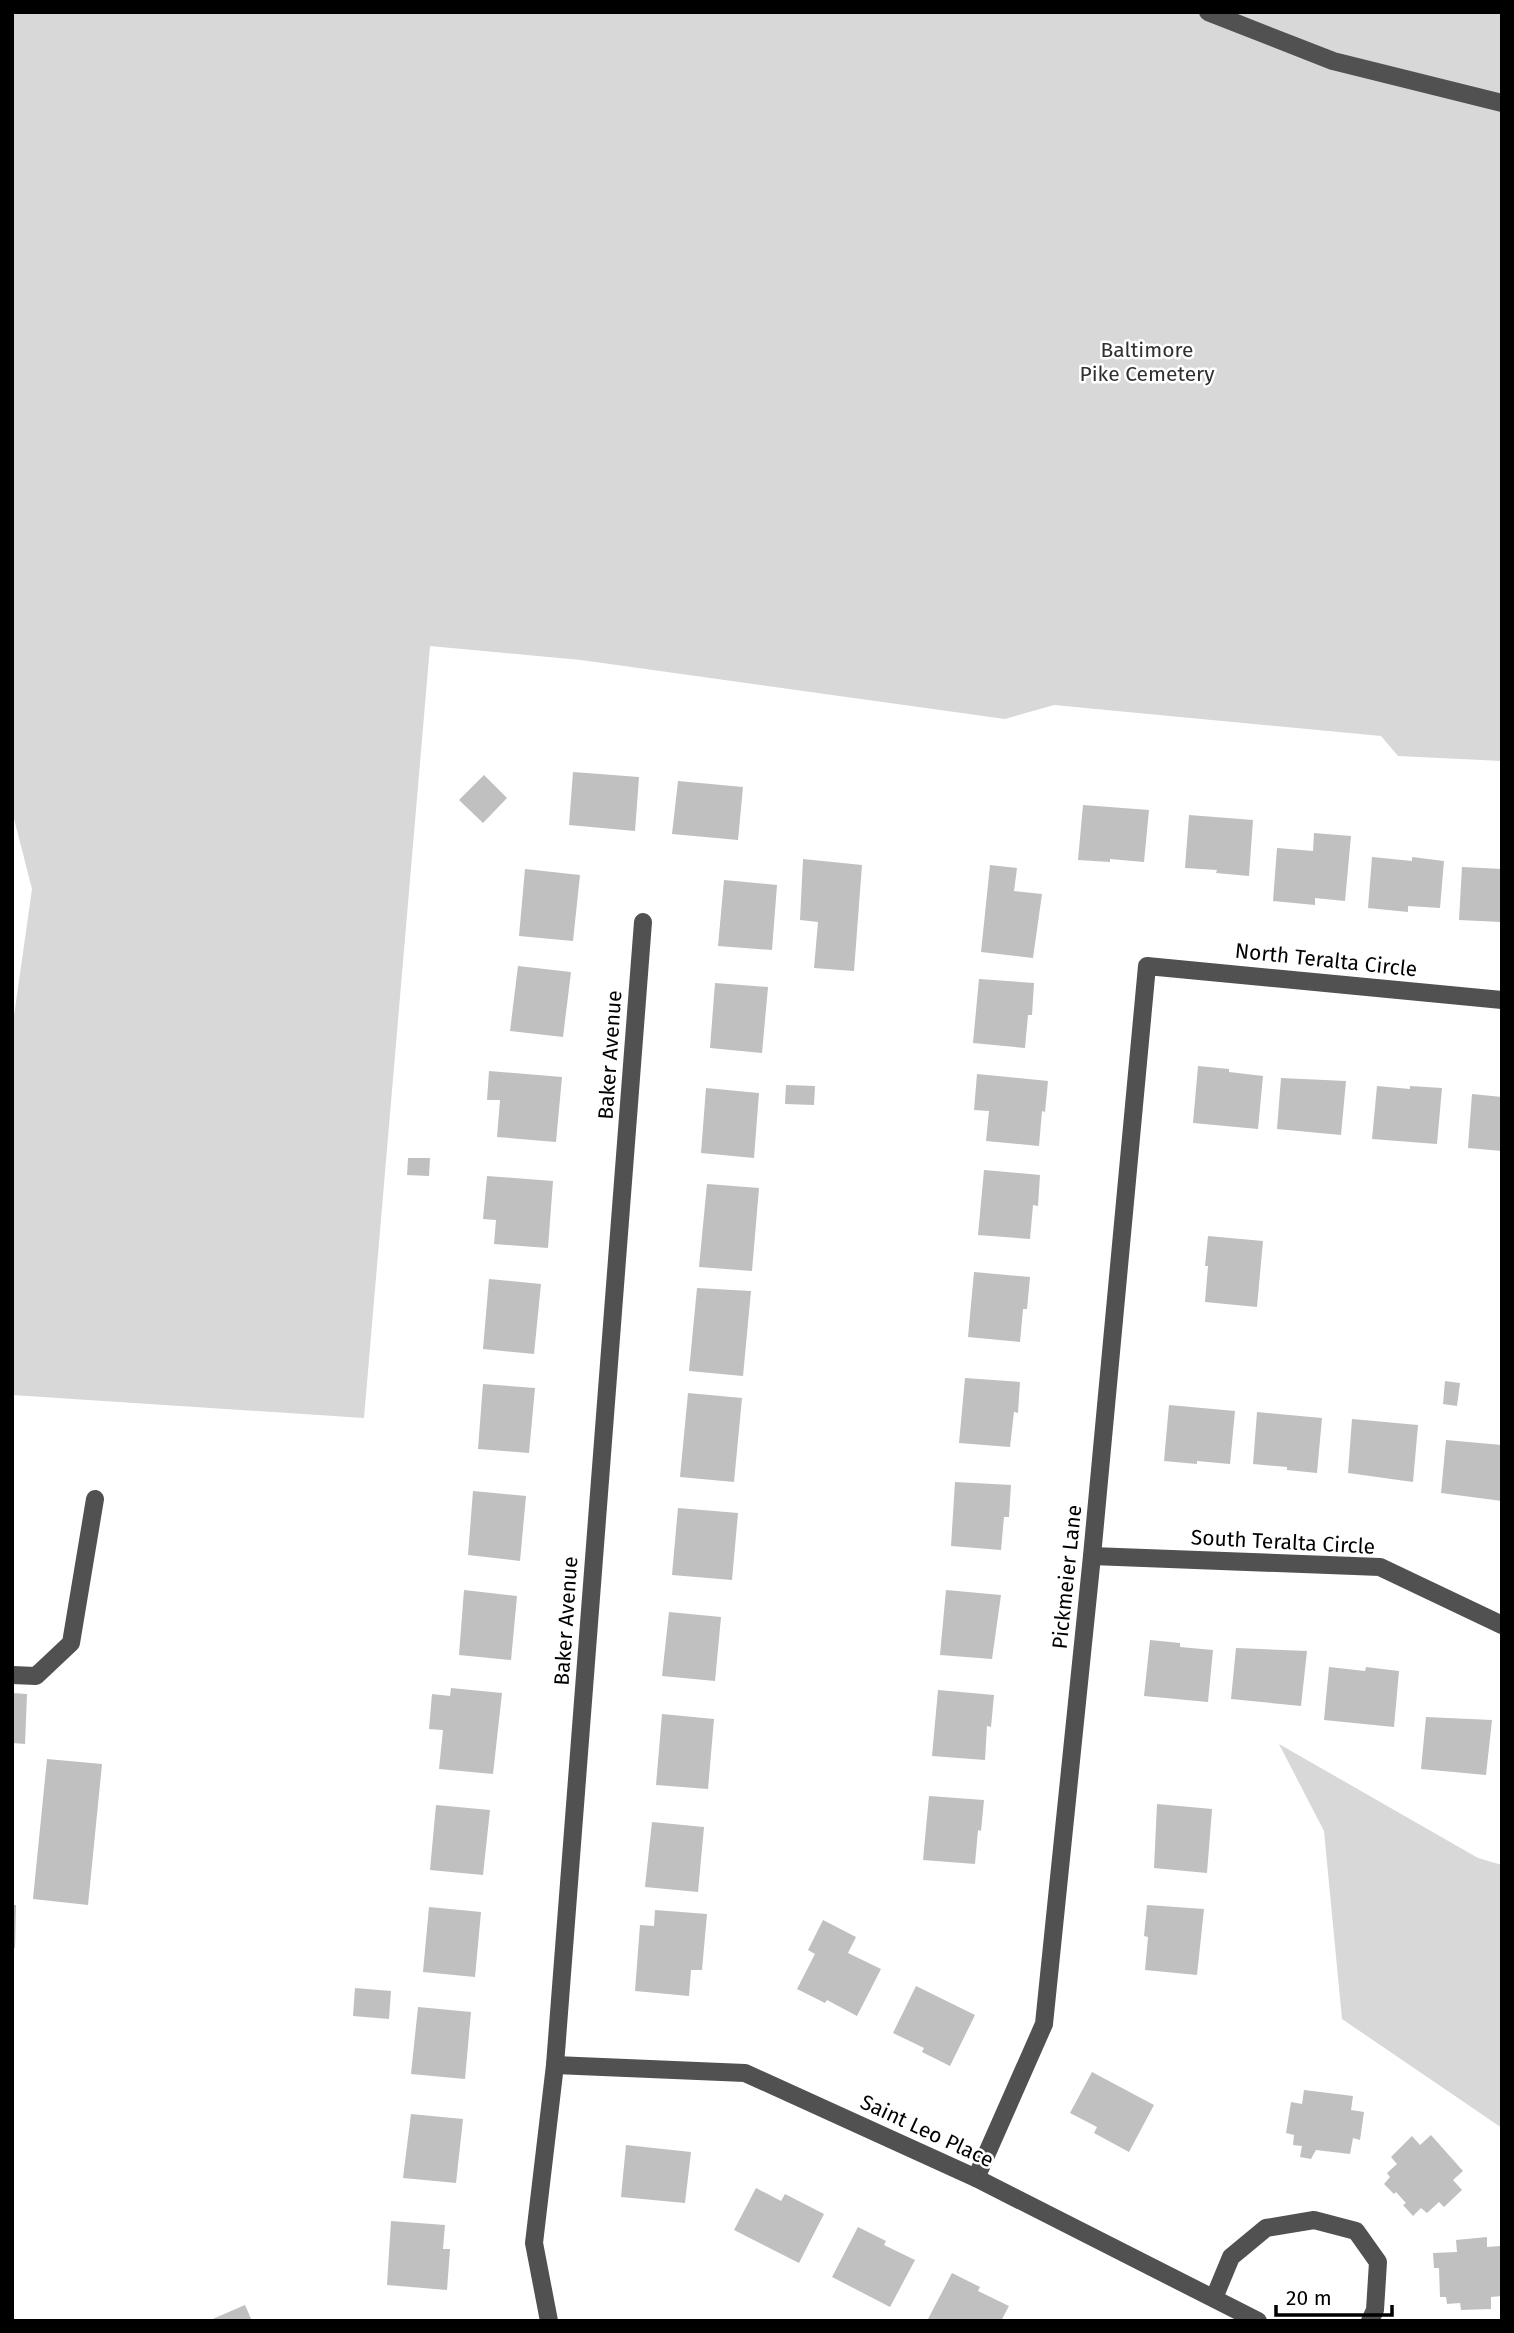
<svg xmlns="http://www.w3.org/2000/svg" width="1514" height="2333" viewBox="0 0 1514 2333" font-family="'Fira Sans',sans-serif">
<rect width="100%" height="100%" fill="#fff"/>
<g fill="#d8d8d8">
<path d="M12 12H1502V761L1398 756 1381 736 1054 705 1005 719 581 660 430 646 364 1418 12 1395V1030L32 889 12 811Z"/>
<path d="M1279 1744 1478 1858 1502 1865V2128L1342 2019 1324 1831Z"/>
</g>
<g fill="#c0c0c0">
<path d="M573 772 639 777 635 831 569 825Z"/>
<path d="M484 775 507 798 483 823 459 800Z"/>
<path d="M678 781 743 787 738 840 672 834Z"/>
<path d="M1083 805 1149 810 1144 862 1110 859V862L1078 860Z"/>
<path d="M1189 815 1253 820 1249 876 1216 873 1217 870 1185 868Z"/>
<path d="M1314 833 1351 836 1345 901 1315 898V905L1273 901 1277 848 1313 851Z"/>
<path d="M1372 857 1412 861V857L1444 861 1440 908 1408 906V912L1368 908Z"/>
<path d="M803 859 862 865 854 971 814 968 818 922 800 920Z"/>
<path d="M990 865 1017 868 1014 891 1042 894 1033 958 981 952Z"/>
<path d="M1462 867 1502 869 1501 922 1459 920Z"/>
<path d="M525 869 580 875 573 941 519 936Z"/>
<path d="M724 880 777 885 772 950 718 946Z"/>
<path d="M518 966 571 972 563 1037 510 1031Z"/>
<path d="M979 979 1034 983 1032 1015H1028L1025 1048 973 1043Z"/>
<path d="M715 983 768 987 762 1053 710 1048Z"/>
<path d="M1198 1066 1229 1069V1072L1263 1076 1258 1129 1193 1123Z"/>
<path d="M489 1071 562 1077 556 1142 497 1137 500 1100H487Z"/>
<path d="M977 1074 1048 1081 1045 1112 1042 1111 1039 1146 986 1141 989 1111 974 1110Z"/>
<path d="M1281 1078 1346 1081 1341 1135 1277 1129Z"/>
<path d="M786 1085 815 1086 814 1105 785 1104Z"/>
<path d="M1377 1086 1410 1089V1086L1442 1088 1437 1144 1372 1139Z"/>
<path d="M706 1088 759 1093 754 1158 701 1153Z"/>
<path d="M1472 1094 1502 1097V1151L1468 1148Z"/>
<path d="M408 1158H430L429 1176 407 1175Z"/>
<path d="M984 1170 1040 1175 1038 1206 1033 1205 1030 1239 978 1235Z"/>
<path d="M487 1176 553 1181 548 1248 494 1244 496 1220 483 1219Z"/>
<path d="M707 1184 759 1188 752 1271 699 1267Z"/>
<path d="M1208 1236 1263 1241 1257 1307 1205 1302 1208 1266H1205Z"/>
<path d="M974 1272 1030 1277 1027 1309H1023L1020 1342 968 1337Z"/>
<path d="M489 1279 541 1284 534 1354 483 1349Z"/>
<path d="M697 1288 751 1291 743 1376 689 1371Z"/>
<path d="M965 1378 1020 1382 1018 1413 1014 1412 1010 1447 959 1443Z"/>
<path d="M1445 1381 1460 1383 1457 1406 1443 1404Z"/>
<path d="M483 1384 535 1388 529 1453 478 1449Z"/>
<path d="M688 1393 742 1398 734 1482 680 1477Z"/>
<path d="M1169 1405 1235 1411 1230 1464 1197 1461V1464L1164 1461Z"/>
<path d="M1257 1412 1322 1418 1317 1473 1287 1470V1467L1253 1464Z"/>
<path d="M1352 1419 1418 1425 1413 1482 1348 1473Z"/>
<path d="M1446 1440 1502 1445V1501L1441 1493Z"/>
<path d="M955 1482 1011 1485 1009 1517H1004L1001 1550 951 1546Z"/>
<path d="M473 1491 526 1496 520 1561 468 1555Z"/>
<path d="M678 1508 738 1513 732 1580 672 1575Z"/>
<path d="M464 1590 517 1596 511 1660 459 1655Z"/>
<path d="M946 1590 1001 1595 992 1659 940 1655Z"/>
<path d="M669 1612 721 1617 715 1681 662 1676Z"/>
<path d="M1150 1640 1180 1643V1647L1213 1650 1208 1702 1144 1696Z"/>
<path d="M1236 1648 1307 1651 1301 1706 1231 1699Z"/>
<path d="M1329 1667 1365 1671 1366 1667 1399 1671 1394 1727 1324 1720Z"/>
<path d="M451 1688 502 1693 493 1774 439 1769 443 1730 429 1729 432 1694 450 1696Z"/>
<path d="M938 1690 994 1695 991 1727 987 1726 985 1760 932 1756Z"/>
<path d="M12 1693 27 1694 25 1744 12 1743Z"/>
<path d="M662 1714 714 1719 708 1789 656 1785Z"/>
<path d="M1426 1717 1492 1720 1486 1775 1421 1769Z"/>
<path d="M47 1759 102 1764 88 1905 33 1899Z"/>
<path d="M929 1796 984 1800 981 1831 978 1830 975 1864 923 1860Z"/>
<path d="M1157 1804 1212 1809 1207 1873 1154 1868Z"/>
<path d="M436 1805 490 1810 483 1875 430 1870Z"/>
<path d="M652 1822 704 1827 698 1892 645 1887Z"/>
<path d="M12 1905H16L15 1948H12Z"/>
<path d="M1147 1905 1204 1909 1197 1975 1145 1970 1148 1937 1144 1936Z"/>
<path d="M429 1907 481 1912 475 1977 423 1972Z"/>
<path d="M655 1910 707 1914 702 1970H691L689 1996 635 1991 640 1925 654 1926Z"/>
<path d="M823 1920 856 1937 848 1953 881 1969 857 2016 827 2000 825 2003 797 1989 815 1954 808 1950Z"/>
<path d="M916 1986 975 2015 950 2066 922 2052 924 2048 893 2033Z"/>
<path d="M355 1988 391 1991 389 2019 353 2016Z"/>
<path d="M418 2007 471 2012 465 2079 411 2074Z"/>
<path d="M1092 2072 1154 2105 1129 2152 1094 2133 1097 2127 1070 2113Z"/>
<path d="M1304 2090 1353 2096 1351 2110 1364 2112 1360 2140 1353 2138 1350 2154 1316 2150 1311 2159 1300 2157 1302 2146 1293 2145 1294 2135 1286 2133 1291 2102 1302 2104Z"/>
<path d="M411 2114 463 2119 456 2183 403 2178Z"/>
<path d="M1431 2135 1463 2171 1453 2180 1462 2190 1444 2207 1439 2202 1427 2213 1421 2208 1413 2216 1403 2205 1406 2203 1396 2192 1394 2194 1384 2184 1390 2177 1387 2173 1397 2164 1391 2157 1412 2136 1420 2145Z"/>
<path d="M626 2145 691 2152 685 2203 621 2197Z"/>
<path d="M756 2188 781 2201 785 2194 824 2214 799 2263 734 2230Z"/>
<path d="M391 2221 445 2225 443 2249H450L447 2290 387 2285Z"/>
<path d="M858 2227 886 2241 884 2245 915 2260 890 2307 832 2277Z"/>
<path d="M1487 2237V2247L1500 2246 1502 2296 1491 2297V2309L1461 2310 1460 2303 1447 2304 1446 2297H1440L1439 2268H1434L1433 2253 1457 2252 1456 2240Z"/>
<path d="M952 2273 980 2287 978 2291 1009 2306 1001 2321H927Z"/>
<path d="M245 2305 252 2321H208Z"/>
</g>
<g fill="none" stroke-linecap="round" stroke-linejoin="round">
<g stroke="#515151" stroke-width="18">
<path d="M1208 12 1333 61 1502 103"/>
<path d="M1092 1556 1380 1567 1502 1625"/>
<path d="M12 1675 36 1676 71 1643 95 1499"/>
<path d="M555 2065 745 2073 976 2178 1258 2321"/>
<path d="M976 2178 1044 2024 1092 1556 1147 966 1502 1000"/>
<path d="M1214 2298 1231 2257 1266 2228 1314 2220 1356 2231 1378 2262 1375 2310 1370 2321"/>
<path d="M549 2321 534 2243 555 2065 643 922"/>
</g>
</g>
<g text-anchor="middle" dominant-baseline="central" stroke-width="5" stroke-linejoin="round" paint-order="stroke">
<g font-size="21" fill="#2f2f2f" stroke="#fff">
<text x="1147" y="350">Baltimore<tspan x="1147" dy="24">Pike Cemetery</tspan></text>
</g>
<g font-size="21" fill="#000" stroke="#fff">
<text transform="translate(1326 960) rotate(6)">North Teralta Circle</text>
<text transform="translate(610 1055) rotate(-86)">Baker Avenue</text>
<text transform="translate(1283 1542) rotate(3)">South Teralta Circle</text>
<text transform="translate(1067 1577) rotate(-84)">Pickmeier Lane</text>
<text transform="translate(566 1621) rotate(-86)">Baker Avenue</text>
<text transform="translate(927 2131) rotate(25)">Saint Leo Place</text>
</g>
</g>
<rect width="1514" height="2333" fill="none" stroke="#000000" stroke-width="28"/>
<path d="M1276 2305v10h116v-10" fill="none" stroke="#000000" stroke-width="3.5"/>
<text x="1286" y="2305" font-size="21" fill="#000000" stroke="#ffffff" stroke-width="5" paint-order="stroke">20 m</text>
</svg>
